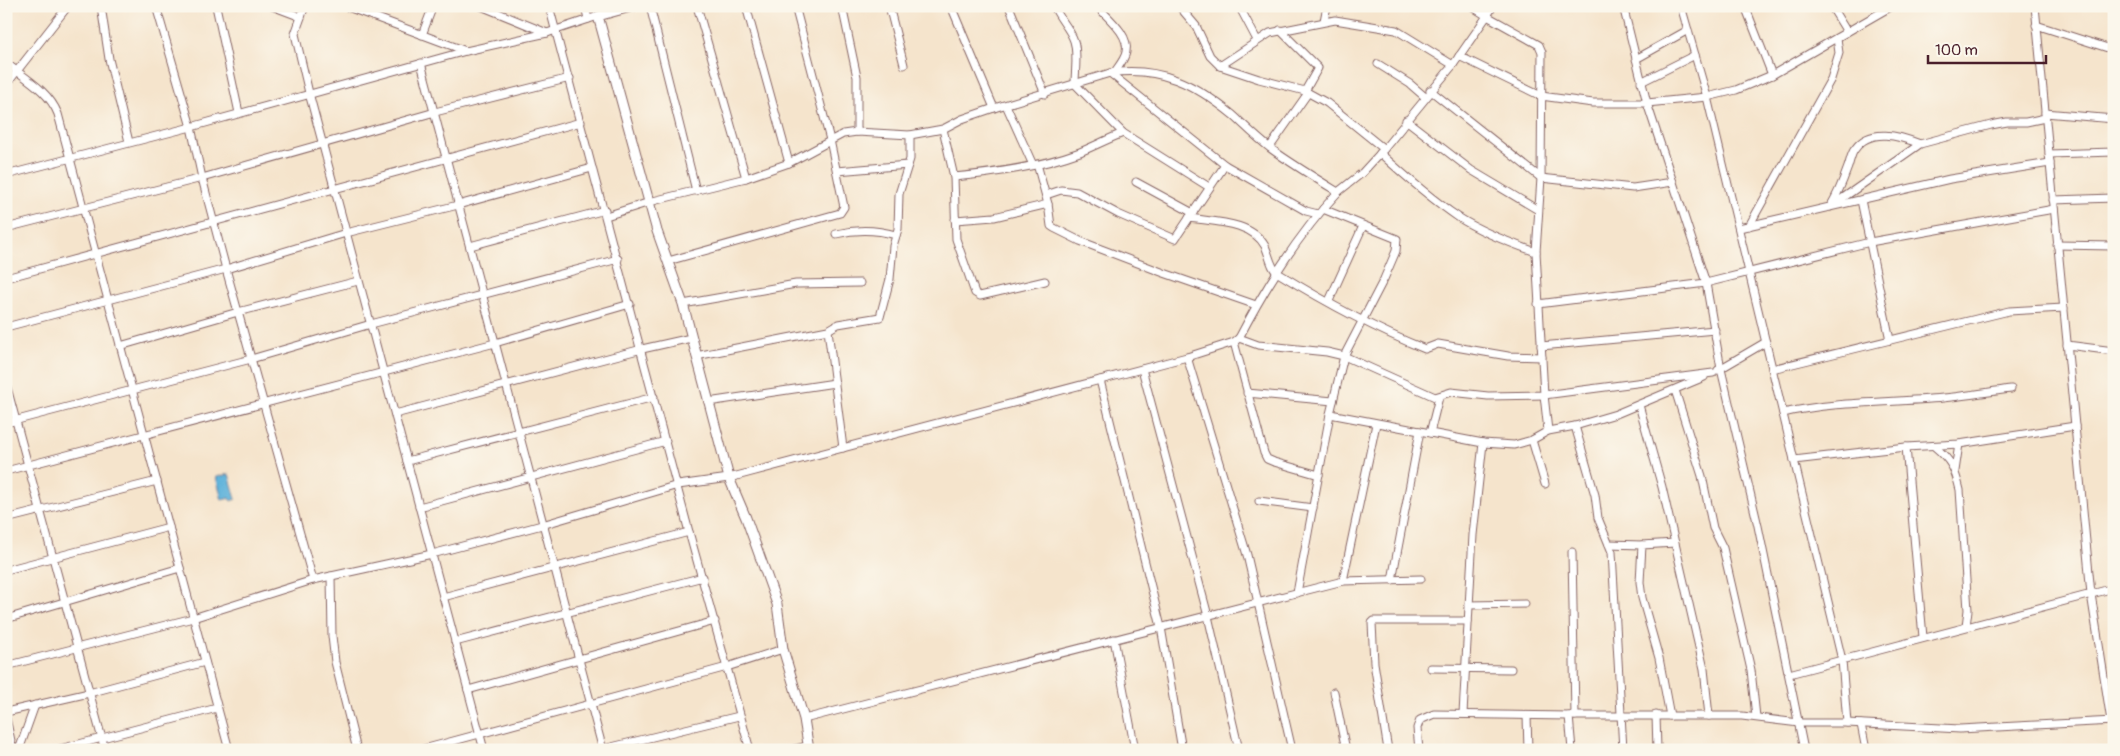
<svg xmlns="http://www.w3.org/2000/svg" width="2120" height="756" viewBox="0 0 2120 756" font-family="Pangolin,sans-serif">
<rect width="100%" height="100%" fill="#fbf7ec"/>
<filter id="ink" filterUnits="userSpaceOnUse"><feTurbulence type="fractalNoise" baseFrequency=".02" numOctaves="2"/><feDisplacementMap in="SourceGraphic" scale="10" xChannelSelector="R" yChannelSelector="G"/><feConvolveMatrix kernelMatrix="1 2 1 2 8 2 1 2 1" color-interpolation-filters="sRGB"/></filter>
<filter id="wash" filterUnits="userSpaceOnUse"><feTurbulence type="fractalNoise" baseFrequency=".0096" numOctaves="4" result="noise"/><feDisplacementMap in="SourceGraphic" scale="20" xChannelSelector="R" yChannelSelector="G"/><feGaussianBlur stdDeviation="1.12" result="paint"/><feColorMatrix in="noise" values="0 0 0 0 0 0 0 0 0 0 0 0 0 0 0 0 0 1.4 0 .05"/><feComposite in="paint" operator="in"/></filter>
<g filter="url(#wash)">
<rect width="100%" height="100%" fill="#f5e4cc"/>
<path fill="#5fb2da" stroke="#546882" d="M229 474 236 499 231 501 230 498 222 500 216 477Z"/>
</g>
<g filter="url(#ink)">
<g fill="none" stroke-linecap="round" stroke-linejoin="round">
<defs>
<g id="minor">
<path d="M101 6 109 59 129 142"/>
<path d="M156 6 191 127 202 178 226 269 313 580"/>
<path d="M216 6 239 113"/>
<path d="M272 6 301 17"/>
<path d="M305 6 295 34 309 93 484 750"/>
<path d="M345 6 466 51"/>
<path d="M481 6 547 33"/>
<path d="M549 6 689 532 750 750"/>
<path d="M585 6 588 19"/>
<path d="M650 6 696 191"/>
<path d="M697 6 746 178"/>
<path d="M746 6 789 163"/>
<path d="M842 6 857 77V132"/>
<path d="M889 6 904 65"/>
<path d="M951 6 994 108"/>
<path d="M1009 6 1045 94"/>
<path d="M1054 6C1059 19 1070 28 1074 41 1078 53 1075 71 1075 84L1123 133 1209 187"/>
<path d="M1097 6C1108 18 1130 35 1126 52 1125 59 1118 67 1114 73"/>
<path d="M1179 6 1196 26 1210 56 1220 66 1259 79 1305 91 1327 103 1384 149"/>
<path d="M1239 6 1257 40"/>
<path d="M1493 6 1487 16 1539 45 1542 52 1541 178 1536 252 1544 395 1548 431"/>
<path d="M1623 6 1647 103 1706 283 1721 369 1758 526 1804 750"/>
<path d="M1681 6 1707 97 1842 660 1847 723"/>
<path d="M1745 6 1772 75"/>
<path d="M1831 6 1847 32"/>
<path d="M2035 6 2091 594 2111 721"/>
<path d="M6 8 8 6"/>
<path d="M1324 21 1327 6"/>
<path d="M2036 25 2114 50"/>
<path d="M1280 30 1318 68 1305 91"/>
<path d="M422 35 433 6"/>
<path d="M1459 56 1541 96 1593 103H1647L1707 97 1736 90 1772 75 1892 6"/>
<path d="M1636 59 1688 30"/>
<path d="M6 63C25 78 49 91 58 114L229 750"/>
<path d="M421 63 603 750"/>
<path d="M1378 64 1410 84 1425 97"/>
<path d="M1220 66 1270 33 1335 20 1396 30 1453 65"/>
<path d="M1110 73 1225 165 1306 211 1318 214"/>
<path d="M1641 82 1695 55"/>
<path d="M6 85 68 6"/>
<path d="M1430 90 1541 178 1633 188 1673 182"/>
<path d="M1006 105 1033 165"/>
<path d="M2045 113 2114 119"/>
<path d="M1406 120 1471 170 1538 210"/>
<path d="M943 129 954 177 956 239 975 293 980 296 1045 281"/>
<path d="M1920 144C1900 136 1870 127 1855 149 1851 153 1850 162 1848 167 1843 181 1838 194 1830 207L1920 144 1991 125 2007 122H2026L2045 118"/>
<path d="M1270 147 1308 93"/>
<path d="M1380 153C1405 176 1430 198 1458 217 1481 232 1510 243 1536 252"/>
<path d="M2049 154 2114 152"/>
<path d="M1037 164 1048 204 1051 226 1054 228 1080 241 1164 273 1256 305"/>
<path d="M837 171 908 165"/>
<path d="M6 175 191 127 466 51 547 33 598 16"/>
<path d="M954 177C996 173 1039 167 1080 152 1094 146 1108 139 1123 133"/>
<path d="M1136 182 1193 213"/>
<path d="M1046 195 1061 190 1077 192 1118 214 1175 239 1225 165"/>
<path d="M1861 200 1890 340"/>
<path d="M2053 200 2114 198"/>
<path d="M606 216 653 201 746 178 789 163 843 134 857 132 910 135 943 129 962 119 994 108 1110 73C1160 66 1195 84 1233 115 1245 126 1257 138 1270 148 1292 164 1315 178 1338 192L1362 173 1384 149 1453 65 1487 16 1471 6"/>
<path d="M1189 218C1214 222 1251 221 1265 246 1269 254 1271 269 1278 273 1325 302 1375 329 1425 349L1438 344 1508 356 1542 357"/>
<path d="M955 220 994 217 1048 204"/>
<path d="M1749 226 1831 79 1839 53 1837 38"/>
<path d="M6 228 202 178 435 112 570 78"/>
<path d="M1739 228 1950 179 2050 163"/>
<path d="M836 234C856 229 875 229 896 235"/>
<path d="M2057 245 2114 246"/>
<path d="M470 246 605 210"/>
<path d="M668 261 840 213 844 207 830 140 795 6"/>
<path d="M6 278 581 122"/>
<path d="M1329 301 1363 226"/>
<path d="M683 304 796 284 860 283"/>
<path d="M1538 304 1706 283 1870 242 2054 209"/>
<path d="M6 327 226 269 346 233 458 205 592 168"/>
<path d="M828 330 843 448"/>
<path d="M1239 338C1266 286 1297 236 1338 192"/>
<path d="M1234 342 1264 453 1267 459 1274 462 1319 475"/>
<path d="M2067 345 2114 351"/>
<path d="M120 346 238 312 358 281"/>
<path d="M1541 346 1715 330"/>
<path d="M696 356 828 330 838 324 880 317 890 279 893 246 898 229 899 194 910 159V135"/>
<path d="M1187 357 1247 555 1292 750"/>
<path d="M1142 369 1208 616 1239 750"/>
<path d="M1772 369 2009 311 2064 308"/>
<path d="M1718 370 1766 342"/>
<path d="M1100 380 1161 627 1182 750"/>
<path d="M6 384 105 750"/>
<path d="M1675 390 1702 476 1713 528 1723 548 1751 670 1756 717"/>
<path d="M1247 393 1333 401"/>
<path d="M708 402 835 383"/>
<path d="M1639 405 1662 487 1704 669 1709 716"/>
<path d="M1783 413C1836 401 1889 403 1943 398 1965 396 1988 392 2011 389"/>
<path d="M395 414 642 349 691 338"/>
<path d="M1330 414 1483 443 1514 445 1532 440 1548 431 1575 426 1616 414 1704 377"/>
<path d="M6 423 251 359 371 324 618 259"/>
<path d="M1575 426 1595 495 1598 518 1612 552 1623 750"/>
<path d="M1430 433 1439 397"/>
<path d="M1532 440 1545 484"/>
<path d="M1934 446C1951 460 1955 469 1960 490L1968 610 1966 626"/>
<path d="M1906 447 1923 637"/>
<path d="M1794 460 1906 447 1959 444 2075 426"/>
<path d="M407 461 654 397"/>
<path d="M6 471 495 343 630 304"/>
<path d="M1955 471 1959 444"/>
<path d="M1259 501 1313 508"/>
<path d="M419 507 666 441"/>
<path d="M6 519 157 481"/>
<path d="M1609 544 1642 545"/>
<path d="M1572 552 1575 716"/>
<path d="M6 570 169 527"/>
<path d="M331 576 332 636 335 662 357 750"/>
<path d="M1392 580 1420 431"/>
<path d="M1343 581 1376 424"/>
<path d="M1297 593 1330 414 1344 356 1384 279 1396 251 1397 239 1323 209"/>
<path d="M443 597 689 532"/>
<path d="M1469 605 1525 604"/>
<path d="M6 619 180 568"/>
<path d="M1114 639 1135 750"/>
<path d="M455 642 703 577"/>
<path d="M6 666 193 618 313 580 432 554 542 525 678 485 729 478 1187 357 1234 342 1239 338 1258 345 1327 352 1344 356 1435 397 1451 392 1488 396 1544 395 1713 373"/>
<path d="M1431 668 1511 669"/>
<path d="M1789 674 2114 588"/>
<path d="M468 690 715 621"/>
<path d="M1334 692 1346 750"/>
<path d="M6 712 89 693 205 662"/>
<path d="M1463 714 1473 535 1483 443"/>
<path d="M1656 715 1657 750"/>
<path d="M1527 716 1528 750"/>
<path d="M1569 716 1572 750"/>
<path d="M1670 716 1659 658 1642 598 1640 582 1642 545 1675 543"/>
<path d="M6 718 13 750"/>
<path d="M804 719 1343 581 1421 579"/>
<path d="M1861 724 1866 750"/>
<path d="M19 750 35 705"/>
<path d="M56 750 217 708"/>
<path d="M420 750 727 667 783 649"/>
<path d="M599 750 739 716"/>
<path d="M791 750 808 746"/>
<path d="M1388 750 1374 663 1372 623 1374 621H1468"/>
<path d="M1419 750 1417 728 1420 720 1434 714 1569 716H1742L1799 723H1847L1960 729 2114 721"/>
</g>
<path id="tertiary" d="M634 6 598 16 657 231 683 304 729 478 746 518 777 604 783 649 804 719 809 750"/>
</defs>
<use href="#minor" stroke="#866463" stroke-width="9"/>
<use href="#tertiary" stroke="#866463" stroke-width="11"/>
<use href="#minor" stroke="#fff" stroke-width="7"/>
<use href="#tertiary" stroke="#fff" stroke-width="9"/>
</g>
</g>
<rect width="2120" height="756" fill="none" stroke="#fbf7ec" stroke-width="25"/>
<path d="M1928 55v8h118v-8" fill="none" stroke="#4a1f2b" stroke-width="2.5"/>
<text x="1935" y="55" font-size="15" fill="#4a1f2b" stroke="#fbf7ec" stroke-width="4" paint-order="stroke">100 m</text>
</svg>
